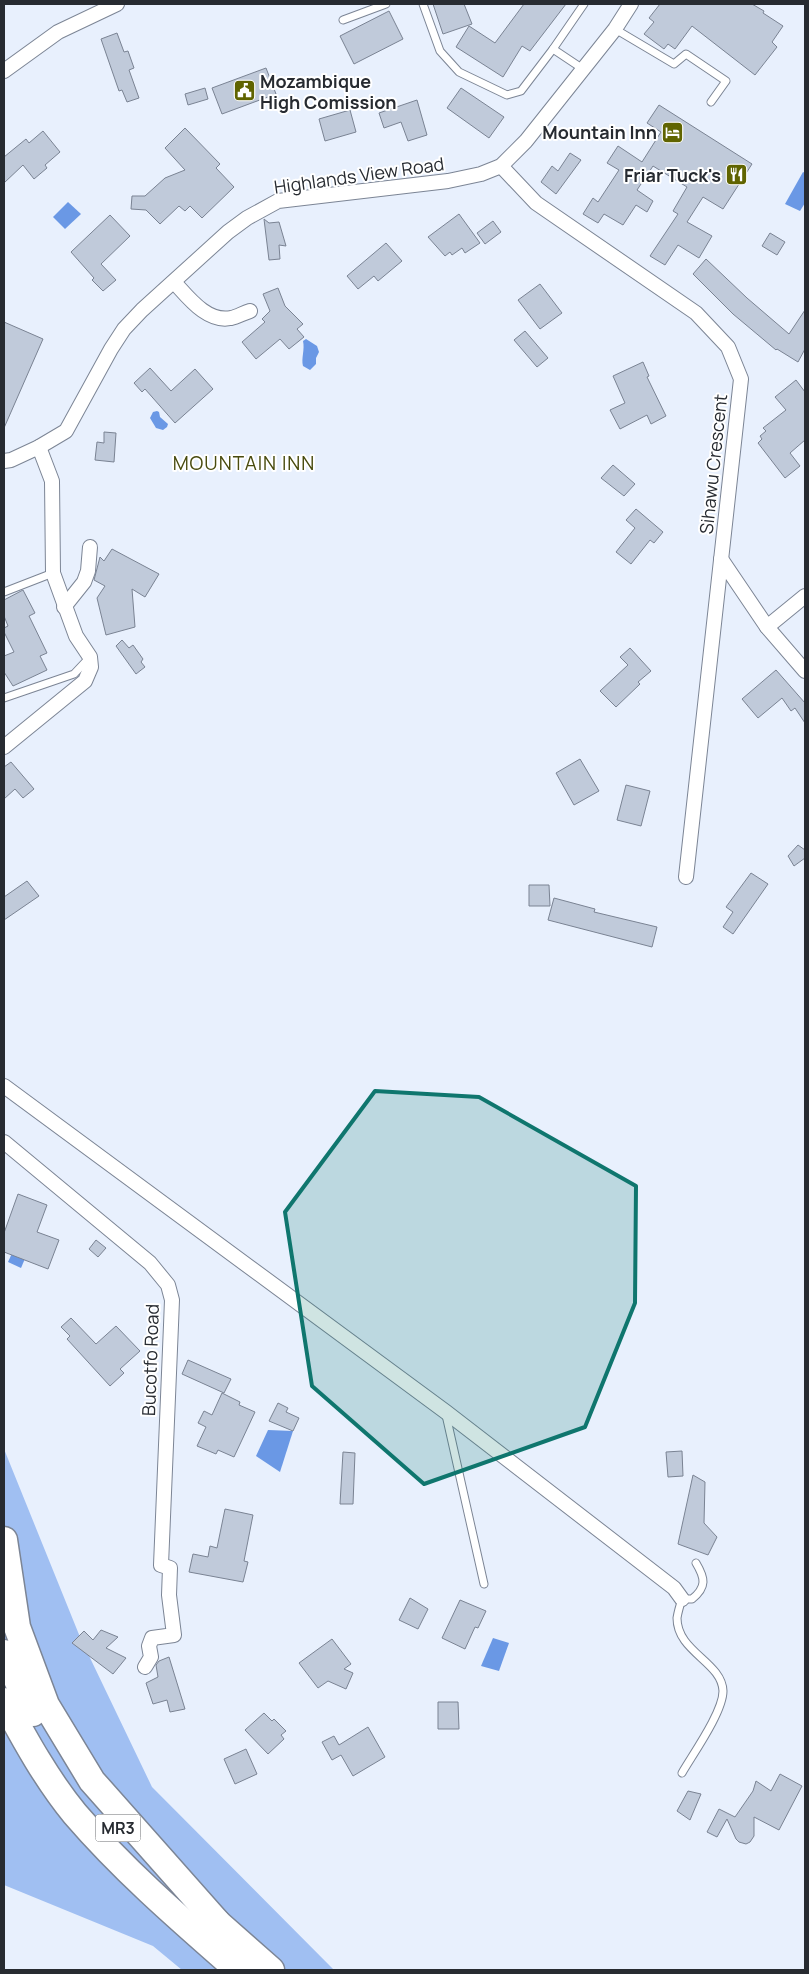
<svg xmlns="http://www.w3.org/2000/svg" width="809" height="1974" viewBox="0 0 809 1974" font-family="Manrope,sans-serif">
<rect width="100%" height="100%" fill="#e8f0fd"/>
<path fill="#a0bff2" d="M4 1449 80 1637 152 1787 334 1970H182L153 1946 4 1885Z"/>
<g fill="#6a98e5">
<path d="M803 172 805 173V203L800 211 785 204Z"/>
<path d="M68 202 81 214 65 229 53 217Z"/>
<path d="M306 339 317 346 319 352 316 358V364L310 370 303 366C301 358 305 350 303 341Z"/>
<path d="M157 411 159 412 160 417 168 424 167 427 163 430 156 428 150 418 153 412Z"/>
<path d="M14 1249 27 1254 21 1268 8 1262Z"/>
<path d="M268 1430 293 1431 280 1472 256 1456Z"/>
<path d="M493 1638 509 1643 499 1671 481 1666Z"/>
</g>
<g fill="#c0cada" stroke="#7a8393">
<path d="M433 4H464L472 24 443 34Z"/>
<path d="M524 4H566L530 51 522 46 503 77 456 47 469 26 495 43Z"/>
<path d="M660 4H752L764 11 763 13 783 26 772 42 777 47 755 75 692 26 675 49 668 44 664 49 644 34 654 22 649 18Z"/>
<path d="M389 11 403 39 354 64 340 36Z"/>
<path d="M117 33 124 52 128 51 134 68 129 70 139 98 127 102 122 90 119 91 101 39Z"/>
<path d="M266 68 276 94 222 114 212 88Z"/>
<path d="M205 88 208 99 188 105 185 94Z"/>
<path d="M461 88 504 117 489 138 447 108Z"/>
<path d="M417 100 427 135 408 141 401 122 384 128 379 113Z"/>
<path d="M659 105 752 164 723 209 703 197 687 222 712 236 699 258 678 245 665 265 650 256 678 214 673 211 687 187 653 166 637 190 653 201 647 212 636 205 623 225 604 214 598 223 583 214 593 198 598 202 619 170 607 163 618 146 642 162 661 132 647 123Z"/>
<path d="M350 110 356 132 325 141 319 119Z"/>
<path d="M185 128 220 164 216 168 234 187 202 218 190 206 185 211 179 206 160 224 146 210 131 209 132 196H145L165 178 185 170 165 148Z"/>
<path d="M43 131 60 152 45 165 47 168 34 179 23 165 4 183V157L26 139 29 143Z"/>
<path d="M570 153 581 160 556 194 541 182 552 166 558 171Z"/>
<path d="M459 214 480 243 465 253 462 248 452 255 450 252 445 256 428 237Z"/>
<path d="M110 215 130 236 101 264 116 280 103 291 92 280 94 278 71 252Z"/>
<path d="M264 219 269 223 279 222 286 246 279 245 280 259 269 260Z"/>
<path d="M493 221 501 232 485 244 477 233Z"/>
<path d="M770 233 785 242 777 255 762 246Z"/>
<path d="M386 243 402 261 378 281 374 276 358 289 347 276Z"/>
<path d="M706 259 747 298 789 334 805 310V349L798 362 777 349 776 350 733 314 693 274Z"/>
<path d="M540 284 562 313 540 329 518 300Z"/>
<path d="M278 288 285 306 303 324 297 329 304 337 289 349 280 339 256 359 242 342 265 322 262 319 270 311 263 294Z"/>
<path d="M4 322 43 339 4 428Z"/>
<path d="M525 331 548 358 537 367 514 340Z"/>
<path d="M643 362 649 376 647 377 666 416 651 424 647 415 620 429 610 410 625 403 613 376Z"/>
<path d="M150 368 171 391 195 369 213 389 175 423 145 389 142 392 134 383Z"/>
<path d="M796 380 805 392V440L790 453 800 466 785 478 758 443 762 439 760 436 766 431 763 428 786 410 775 397Z"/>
<path d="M104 432 116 433 114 462 95 460 97 442 104 443Z"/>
<path d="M613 465 635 484 624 496 601 478Z"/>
<path d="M636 509 663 532 654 543 650 540 631 564 616 552 635 528 626 520Z"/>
<path d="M112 549 159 574 145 597 132 589 135 627 106 635 97 598 105 586 94 580 100 557 104 561Z"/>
<path d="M23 590 35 613 29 616 47 653 40 656 47 670 13 686 4 672V656L14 652 4 632V628L8 626 4 616V600Z"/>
<path d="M122 640 129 648 133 645 143 659 141 662 145 667 136 674 116 646Z"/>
<path d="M630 648 651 671 638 682 640 684 616 707 600 691 628 665 620 657Z"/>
<path d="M776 670 805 703V723L795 708 791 711 782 698 758 718 742 699Z"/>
<path d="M580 759 599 791 574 805 556 773Z"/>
<path d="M11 762 34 789 23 798 15 789 4 799V767Z"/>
<path d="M626 785 650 791 641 826 617 820Z"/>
<path d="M798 845 805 850V858L794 866 788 856Z"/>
<path d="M751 873 768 884 733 934 723 927 733 912 726 907Z"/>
<path d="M27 881 39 896 4 920V897Z"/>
<path d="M529 885H549L550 906H529Z"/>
<path d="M554 898 595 909 594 912 657 927 652 947 548 920Z"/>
<path d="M18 1194 47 1205 37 1232 59 1240 48 1269 4 1252V1233Z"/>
<path d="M96 1240 106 1248 98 1257 89 1249Z"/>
<path d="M71 1318 96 1344 116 1326 140 1351 120 1369 124 1373 110 1386 67 1339 70 1336 61 1327Z"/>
<path d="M188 1360 231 1379 224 1393 182 1374Z"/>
<path d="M222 1393 240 1402 239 1405 255 1412 234 1457 218 1450 216 1454 197 1446 206 1427 198 1423 204 1411 212 1415Z"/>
<path d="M278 1403 288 1408 286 1412 299 1418 293 1431 269 1421Z"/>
<path d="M682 1451 683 1476 668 1477 666 1452Z"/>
<path d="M343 1452 355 1453 353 1504H340Z"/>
<path d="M693 1475 705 1482 704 1523 717 1537 708 1555 678 1544Z"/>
<path d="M225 1509 253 1515 244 1561 248 1562 243 1582 189 1572 193 1554 208 1557 210 1546 217 1548Z"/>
<path d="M410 1598 428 1609 418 1629 399 1620Z"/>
<path d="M460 1600 486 1611 478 1628 475 1627 465 1649 442 1638Z"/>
<path d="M101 1630 118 1637 106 1648 126 1658 113 1674 72 1643 84 1631 93 1640Z"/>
<path d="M332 1639 351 1664 344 1669 353 1673 346 1689 328 1681 318 1688 299 1663Z"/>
<path d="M169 1657 185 1709 170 1712 167 1700 153 1704 146 1683 158 1677 156 1665 159 1661Z"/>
<path d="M438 1702H458L459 1729H438Z"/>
<path d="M264 1713 272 1721 274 1719 286 1731 281 1735 284 1739 268 1754 245 1730Z"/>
<path d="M368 1727 385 1757 353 1776 341 1755 332 1760 322 1742 334 1736 339 1745Z"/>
<path d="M246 1749 257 1774 235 1784 224 1759Z"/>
<path d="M780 1774 802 1786 779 1830 754 1817V1836L750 1842 746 1844 739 1842 736 1839 727 1819 717 1837 707 1832 719 1809 735 1817 753 1791 756 1781 771 1791Z"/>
<path d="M688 1791 701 1794 690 1820 677 1811Z"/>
</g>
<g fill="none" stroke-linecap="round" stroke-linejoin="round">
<defs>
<g id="service">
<path d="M423 4 440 51 459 72 507 95 521 91 553 49 584 4"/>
<path d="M343 20 386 4"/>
<path d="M615 29 674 64 686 54 726 81 711 102"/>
<path d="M553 49 583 69"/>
<path d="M4 592 53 573"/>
<path d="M4 698 74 674 90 657"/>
<path d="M446 1415 484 1584"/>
<path d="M682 1773C693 1754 723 1712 723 1691 722 1662 677 1652 677 1618 678 1612 680 1605 682 1599H692C707 1587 705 1578 696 1563"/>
</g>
<g id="minor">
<path d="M4 71 58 32 117 4"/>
<path d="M501 166 536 203 696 313 728 347 741 379 686 877"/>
<path d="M174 282C188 297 207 323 231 318 237 317 243 313 250 311"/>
<path d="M4 461 11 460 39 447 66 431 111 349 124 329 142 310 228 232 247 218 278 201 448 181 481 174 501 166 526 141 615 29 631 4"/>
<path d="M721 559 767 627 805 671"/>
<path d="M64 607 84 582 88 571 90 547"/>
<path d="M767 627 805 596"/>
<path d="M4 747 85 681 91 667 90 657 76 636 53 573 52 481 39 447"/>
<path d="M4 1086 446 1412 674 1588 682 1599"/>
<path d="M4 1142 150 1263 168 1285 172 1300 171 1325 161 1565 170 1568 169 1595 174 1635 152 1638 149 1646 151 1657 145 1667"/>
</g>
<g id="motorway">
<path d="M4 1540 17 1627 46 1705 92 1781 217 1922"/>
<path d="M4 1653 33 1713"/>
<path d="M4 1701C25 1740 47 1780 75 1814 124 1871 182 1921 238 1970"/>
<path d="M203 1910 271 1970"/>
</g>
</defs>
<use href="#service" stroke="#7c8595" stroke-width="9"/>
<use href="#minor" stroke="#7c8595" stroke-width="16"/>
<use href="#motorway" stroke="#7c8595" stroke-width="29"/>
<use href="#service" stroke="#fff" stroke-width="7"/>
<use href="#minor" stroke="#fff" stroke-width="14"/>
<use href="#motorway" stroke="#fff" stroke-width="26"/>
</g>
<path fill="#0f766e" fill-opacity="0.2" stroke="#0f766e" stroke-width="4" stroke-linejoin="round" d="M375 1091 479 1097 636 1186 635 1303 585 1427 424 1484 312 1386 285 1212Z"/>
<defs>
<symbol id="civic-square" viewBox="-11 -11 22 22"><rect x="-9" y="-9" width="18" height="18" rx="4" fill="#606400" stroke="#fff"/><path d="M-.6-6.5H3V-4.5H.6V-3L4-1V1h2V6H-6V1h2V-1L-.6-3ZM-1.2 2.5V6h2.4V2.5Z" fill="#fff"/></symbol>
<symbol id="hotel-square" viewBox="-11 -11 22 22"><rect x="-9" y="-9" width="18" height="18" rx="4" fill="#606400" stroke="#fff"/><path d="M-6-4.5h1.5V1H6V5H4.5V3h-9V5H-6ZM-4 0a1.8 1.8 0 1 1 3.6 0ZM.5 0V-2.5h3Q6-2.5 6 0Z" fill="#fff"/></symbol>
<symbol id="restaurant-square" viewBox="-11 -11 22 22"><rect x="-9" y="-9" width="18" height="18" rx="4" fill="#606400" stroke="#fff"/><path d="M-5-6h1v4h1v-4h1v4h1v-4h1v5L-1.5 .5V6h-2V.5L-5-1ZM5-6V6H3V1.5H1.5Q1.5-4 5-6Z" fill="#fff"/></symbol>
</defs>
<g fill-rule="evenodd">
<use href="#civic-square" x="232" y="78" width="25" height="25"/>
<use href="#hotel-square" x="660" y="120" width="25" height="25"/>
<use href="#restaurant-square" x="724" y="162" width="25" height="25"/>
</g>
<g text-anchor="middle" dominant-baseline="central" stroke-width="4" stroke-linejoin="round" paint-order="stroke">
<rect fill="#fff" stroke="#686b6f" stroke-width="1" x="95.5" y="1814.5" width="45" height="27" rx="4"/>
<g font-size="16" font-weight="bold" fill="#272b31">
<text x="118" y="1828">MR3</text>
</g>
<g font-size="18" font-weight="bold" fill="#272b31" stroke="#fff" text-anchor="end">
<text x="260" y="81" text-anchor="start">Mozambique<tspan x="260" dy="21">High Comission</tspan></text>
<text x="657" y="132">Mountain Inn</text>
<text x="721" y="175">Friar Tuck's</text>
</g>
<g font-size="18" fill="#272b31" stroke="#fff">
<text transform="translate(359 175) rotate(-8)">Highlands View Road</text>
<text transform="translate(713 464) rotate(-84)">Sihawu Crescent</text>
<text transform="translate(150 1360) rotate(-88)">Bucotfo Road</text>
</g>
<g font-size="19" letter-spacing="1" fill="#484b0e" stroke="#fff">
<text x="244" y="463">MOUNTAIN INN</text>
</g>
</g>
<rect width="809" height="1974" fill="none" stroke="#272b31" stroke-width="10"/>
</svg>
